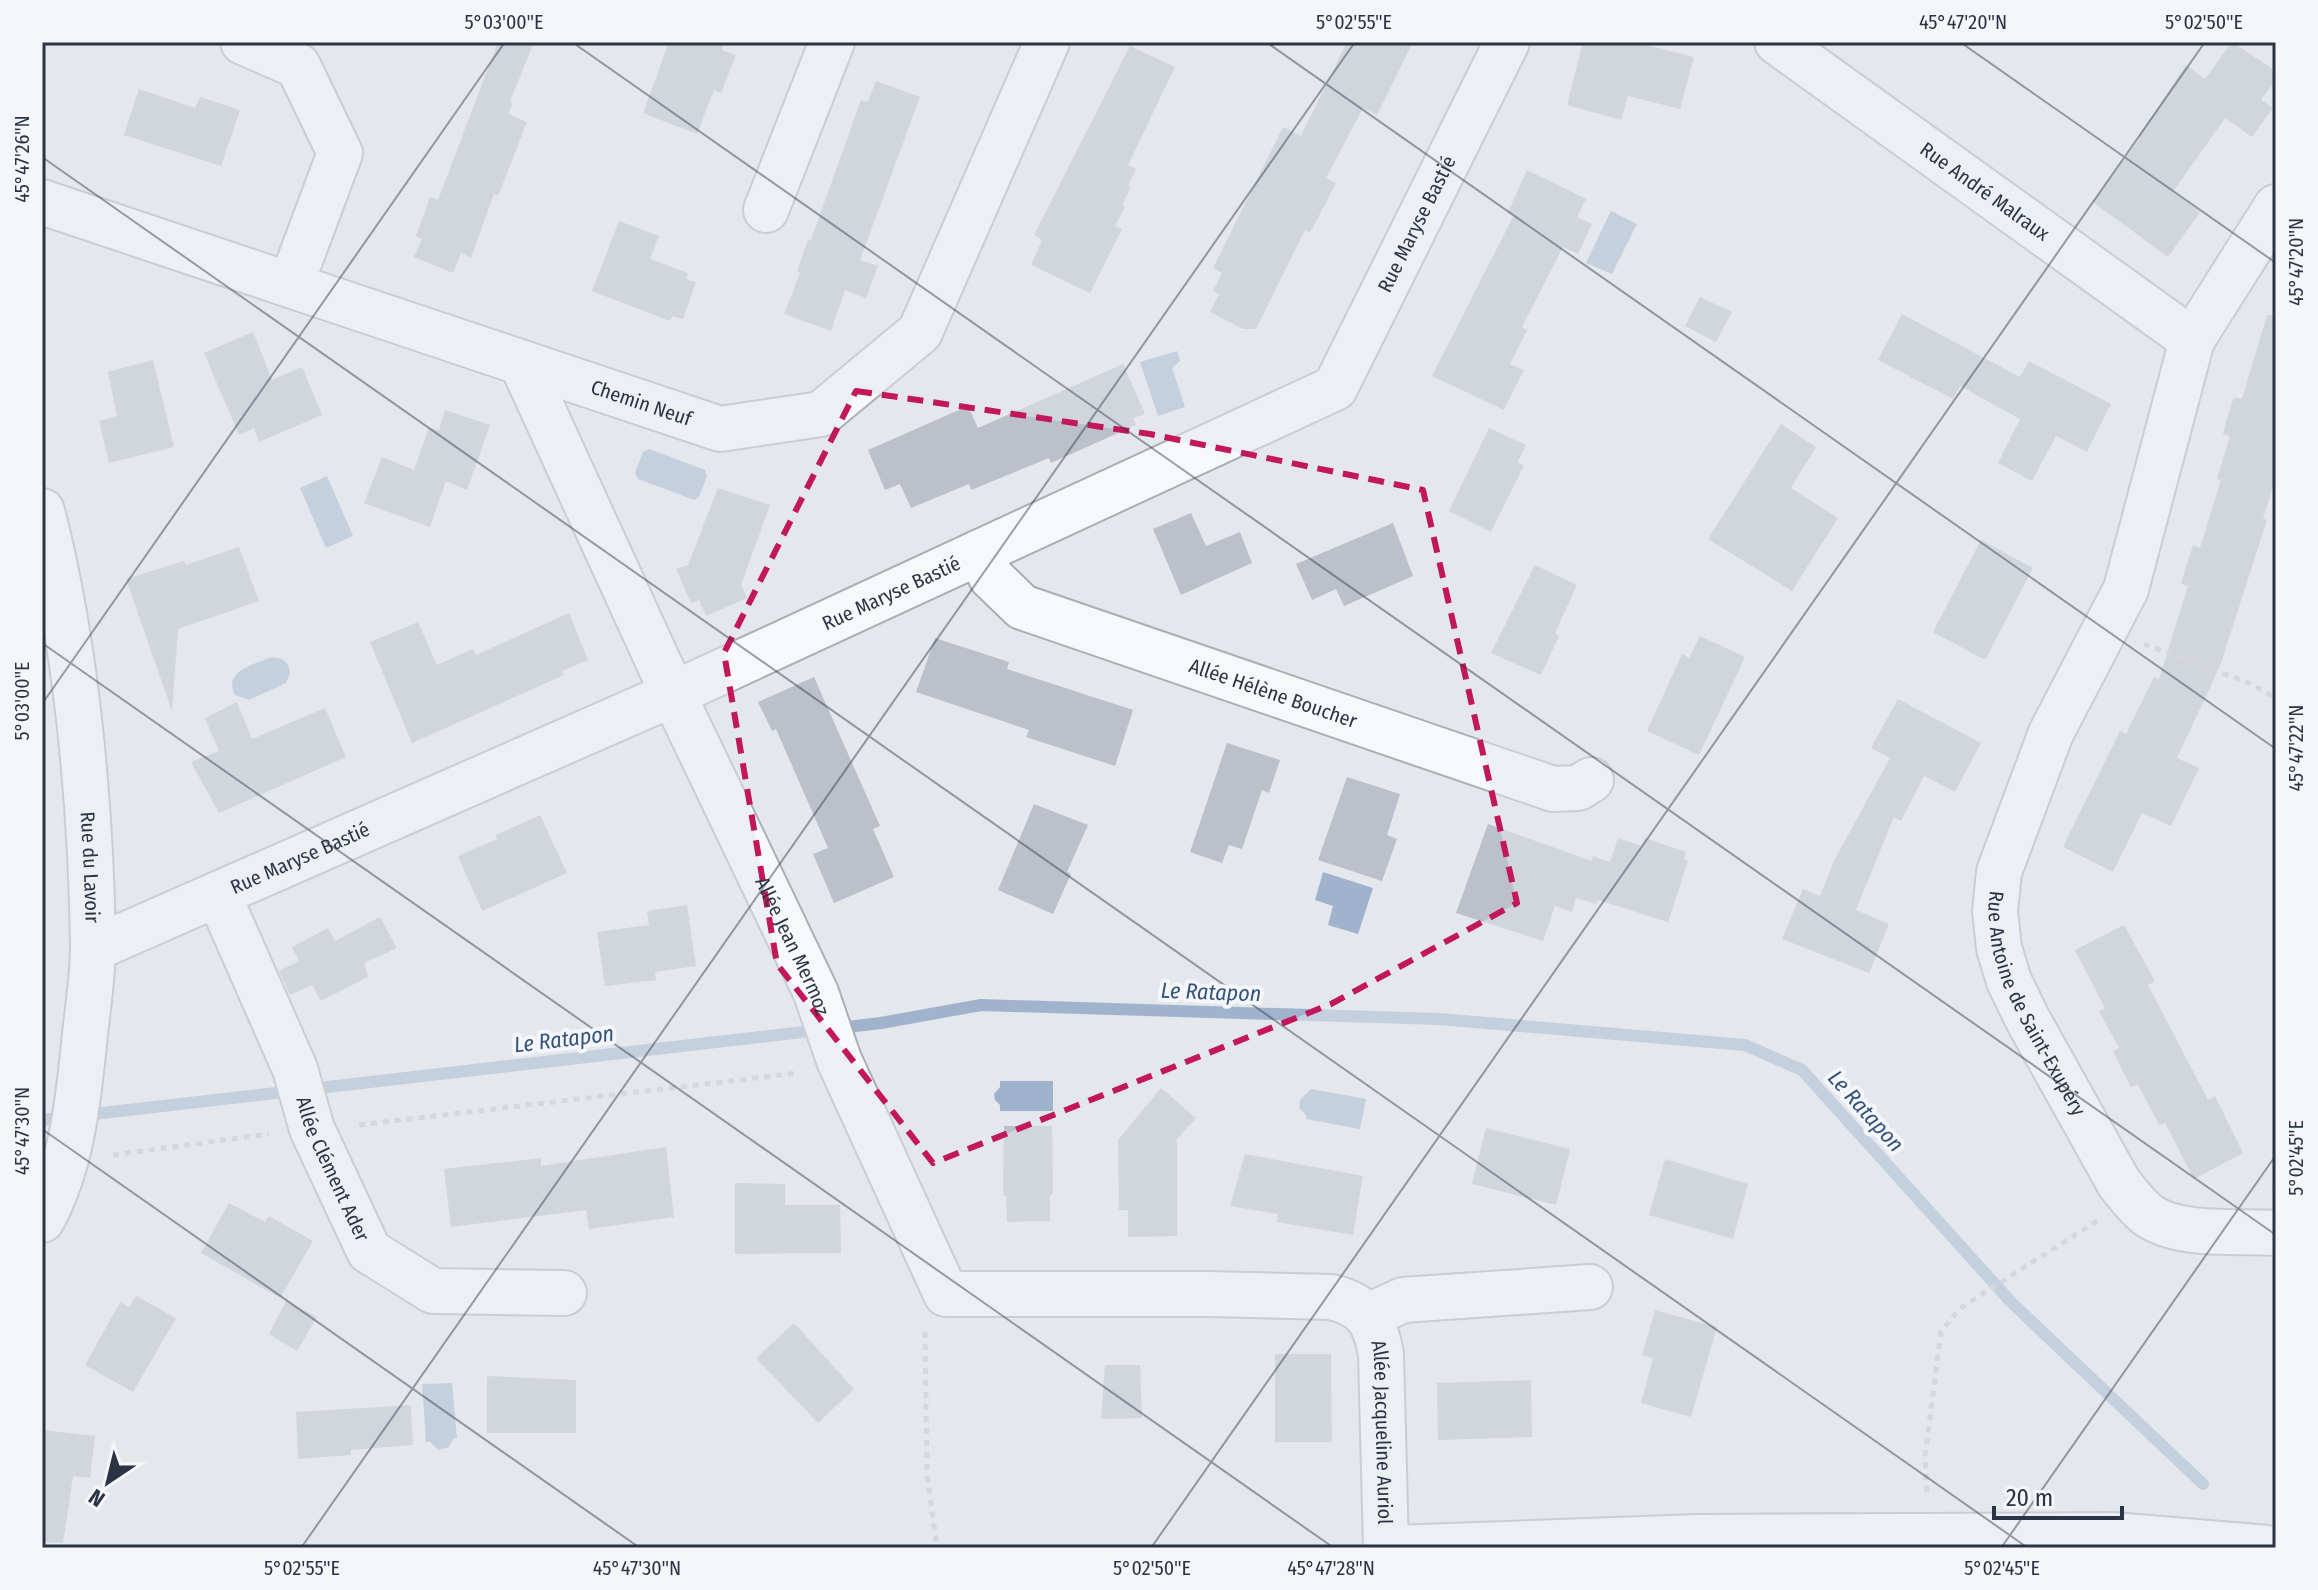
<svg xmlns="http://www.w3.org/2000/svg" width="2318" height="1590" viewBox="0 0 2318 1590" font-family="'Fira Sans Condensed',sans-serif">
<rect width="100%" height="100%" fill="#e4e7ec"/>
<g fill="#9fb4cc">
<path d="M1611 211 1637 224 1612 274 1586 263Z"/>
<path d="M1177 351 1180 361 1172 368 1185 407 1158 416 1140 362Z"/>
<path d="M649 449 705 470 707 476 699 497 694 500 638 479 635 473 643 452Z"/>
<path d="M327 476 353 536 326 548 300 488Z"/>
<path d="M269 658C281 656 289 661 290 673L286 683 249 700 235 695C223 672 252 665 269 658Z"/>
<path d="M1323 872 1373 888 1358 934 1328 925 1333 906 1315 900Z"/>
<path d="M1000 1081H1053V1111H1000V1105L995 1100 994 1094 1000 1087Z"/>
<path d="M1311 1089 1366 1099 1360 1129 1306 1119 1307 1116 1299 1108 1300 1100Z"/>
<path d="M452 1383 457 1438 453 1439 449 1447 438 1450 430 1442H426L422 1384Z"/>
</g>
<g fill="none" stroke-linecap="round" stroke-linejoin="round">
<g stroke="#9fb4cc" stroke-width="12">
<path d="M85 1115 881 1023 981 1005 1439 1019 1745 1045 1802 1070 2011 1302 2203 1484"/>
<path d="M42 1120 67 1117"/>
</g>
</g>
<g fill="#bbc0ca">
<path d="M498 42H534L510 101 513 102 508 114 527 122 498 196 494 194 471 258 461 253 453 273 414 257 422 239 416 236 430 197 438 200Z"/>
<path d="M669 42H725L722 50 736 55 721 93 714 90 697 134 643 113Z"/>
<path d="M1347 42H1413L1377 115 1363 108 1326 178 1336 183 1310 233 1305 230 1256 329H1243L1210 312 1219 294 1213 291 1222 273 1213 268 1283 127 1301 136Z"/>
<path d="M1583 42H1635L1694 57 1680 109 1628 96 1621 120 1567 105Z"/>
<path d="M2232 42 2276 71V80L2261 100 2273 108 2252 137 2225 118 2173 192 2200 212 2168 257 2093 202 2140 138 2138 137 2186 65 2205 79Z"/>
<path d="M1130 46 1175 67 1128 165 1136 169 1128 186 1131 187 1122 205 1125 207 1115 226 1122 229 1090 293 1031 265 1042 240 1034 235Z"/>
<path d="M876 81 920 97 860 260 878 266 866 298 845 290 831 331 784 314 800 273 797 271 808 240H811L861 100 868 102Z"/>
<path d="M139 89 195 108 200 97 240 110 221 166 124 135Z"/>
<path d="M1527 170 1586 199 1577 217 1592 224 1578 254 1563 247 1522 327 1527 330 1510 364 1524 370 1504 410 1432 376 1514 215 1508 212Z"/>
<path d="M619 221 659 236 650 259 688 273 686 279 696 282 683 319 672 316 670 321 592 291Z"/>
<path d="M1700 297 1732 312 1716 342 1685 326Z"/>
<path d="M1902 314 2020 377 2029 361 2111 404 2087 452 2056 436 2032 481 1998 463 2020 419 1960 386 1953 399 1878 360Z"/>
<path d="M2267 315 2276 316V477L2263 519 2267 520 2220 666 2177 758 2199 768 2171 826 2142 813 2113 872 2063 847 2120 731 2126 734 2154 677 2159 679 2188 586 2181 583 2193 545 2200 548 2221 480 2217 479 2230 436 2223 434 2228 415 2234 397 2242 399Z"/>
<path d="M253 332 272 380 302 367 322 415 259 442 254 428 239 435 204 353Z"/>
<path d="M153 360 174 447 109 463 99 421 117 416 108 372Z"/>
<path d="M1123 364 1145 414 1133 418 1136 425 1051 463 1049 458 971 490 969 484 911 508 900 484 885 490 868 450 968 406 978 428Z"/>
<path d="M445 410 490 425 467 490 446 481 430 527 364 503 382 457 414 470 429 428 439 430Z"/>
<path d="M1781 424 1816 447 1791 488 1838 518 1792 591 1708 539Z"/>
<path d="M1489 428 1526 445 1518 462 1524 466 1491 532 1449 511Z"/>
<path d="M718 488 770 505 741 585 747 598 706 616 699 600 691 603 676 569 688 565Z"/>
<path d="M1191 513 1206 546 1240 532 1252 563 1181 595 1153 529Z"/>
<path d="M1393 523 1413 576 1344 606 1336 589 1312 600 1296 564Z"/>
<path d="M1981 540 2033 568 1985 660 1933 632Z"/>
<path d="M239 547 259 601 178 629 172 711 126 579 184 561 186 565Z"/>
<path d="M1535 565 1577 585 1555 633 1559 636 1541 675 1491 653Z"/>
<path d="M569 613 588 660 562 671 564 675 412 743 370 642 418 622 437 665 473 649 476 655Z"/>
<path d="M1700 636 1745 657 1699 755 1647 731 1682 654 1689 658Z"/>
<path d="M935 638 1009 662 1007 669 1133 710 1115 766 1026 737 1029 730 916 692Z"/>
<path d="M814 677 880 826 873 829 894 877 834 903 813 854 828 848 776 729 772 731 758 702Z"/>
<path d="M1898 699 1981 743 1955 792 1924 776 1901 821 1894 817 1856 910 1889 924 1869 973 1782 939 1803 889 1820 896 1835 859 1890 758 1871 748Z"/>
<path d="M237 702 252 739 325 708 346 757 219 813 191 762 219 751 205 718Z"/>
<path d="M1227 743 1280 760 1269 793 1262 790 1242 849 1229 845 1222 863 1190 852Z"/>
<path d="M1347 777 1400 794 1387 835 1397 839 1382 881 1318 860Z"/>
<path d="M1034 804 1088 825 1067 872 1071 874 1053 914 998 890Z"/>
<path d="M540 815 567 873 482 911 458 856 497 839 496 835Z"/>
<path d="M1488 824 1592 861 1593 856 1610 862 1618 838 1642 846 1645 838 1686 852 1684 859 1688 861 1668 922 1598 900 1596 904 1576 898 1572 912 1555 906 1543 941 1456 913Z"/>
<path d="M687 905 696 966 655 972 656 980 605 986 597 932 649 925 647 911Z"/>
<path d="M380 917 397 948 364 963 368 977 321 1001 312 985 290 995 279 971 299 961 292 947 328 928 335 941Z"/>
<path d="M2124 925 2155 981 2148 985 2208 1100 2215 1096 2243 1153 2194 1179 2165 1123 2159 1125 2138 1084 2131 1087 2122 1070 2113 1051 2119 1048 2099 1011 2105 1008 2075 950Z"/>
<path d="M1161 1088 1196 1118 1175 1141 1177 1142V1236L1128 1237V1210H1119L1118 1140Z"/>
<path d="M1004 1126H1052L1053 1194 1050 1195V1221L1007 1222 1006 1196 1003 1195Z"/>
<path d="M1486 1128 1570 1149 1556 1205 1472 1184Z"/>
<path d="M666 1147 674 1217 589 1229 586 1210 451 1227 444 1169 541 1158V1166Z"/>
<path d="M1245 1154 1363 1176 1353 1235 1277 1222 1278 1214 1230 1206Z"/>
<path d="M1665 1159 1748 1184 1733 1239 1649 1215Z"/>
<path d="M735 1183 785 1184V1205H840L841 1253 735 1254Z"/>
<path d="M229 1203 265 1222 269 1216 313 1241 280 1298 201 1253Z"/>
<path d="M136 1296 176 1318 133 1392 85 1365 120 1302 129 1307Z"/>
<path d="M286 1301 317 1317 297 1351 269 1334Z"/>
<path d="M1655 1310 1717 1327 1691 1417 1641 1403 1653 1358 1642 1355Z"/>
<path d="M794 1323 854 1389 818 1423 756 1358Z"/>
<path d="M1275 1354H1331L1332 1442H1275Z"/>
<path d="M1105 1365H1140L1142 1418 1101 1419Z"/>
<path d="M487 1376 576 1380V1433H487Z"/>
<path d="M1531 1380 1532 1437 1438 1440 1437 1383Z"/>
<path d="M411 1405 413 1445 351 1450V1455L298 1459 296 1412Z"/>
<path d="M42 1430 95 1436 90 1478 73 1476 63 1543 42 1542Z"/>
</g>
<g fill="none" stroke-linecap="round" stroke-linejoin="round">
<defs>
<g id="minor">
<path d="M243 42 298 66 340 153 291 284"/>
<path id="s1" d="M1777 42 2192 340"/>
<path id="s2" d="M42 202 720 429 821 414 920 332 1047 42"/>
<path id="s3" d="M2276 207 2192 340 2126 589 2051 733 1999 872 1995 911 1999 948 2009 981 2028 1020 2119 1183C2128 1194 2136 1206 2148 1215 2180 1238 2238 1230 2276 1233"/>
<path d="M766 210 832 42"/>
<path id="s4" d="M522 364 673 694 816 993 839 1060 946 1294H1208L1331 1297C1366 1305 1375 1321 1381 1354L1386 1548"/>
<path id="s5" d="M42 511C77 646 91 807 93 946 93 978 87 1012 84 1044 78 1103 71 1168 42 1220"/>
<path id="s6" d="M980 552 991 577 1022 607 1553 789 1578 788 1591 780"/>
<path id="s7" d="M218 894 295 1069 312 1129 369 1251 433 1291 564 1293"/>
<path id="s8" d="M93 949 673 694 1335 388 1507 42"/>
<path d="M1370 1320 1381 1310 1403 1300 1590 1287"/>
<path d="M1393 1548 1699 1537 2113 1535 2268 1548"/>
</g>
</defs>
<use href="#minor" stroke="#a9aeb7" stroke-width="48"/>
<g stroke="#c2c5cb" stroke-width="5" stroke-dasharray="6 6" stroke-linecap="butt">
<path d="M2144 644 2249 683 2276 698"/>
<path d="M359 1125 798 1073"/>
<path d="M113 1155 269 1134"/>
<path d="M2274 1192 2276 1176"/>
<path d="M925 1332 927 1474 937 1548"/>
<path d="M1927 1492 1925 1456 1941 1332 1959 1309 2097 1221"/>
</g>
<use href="#minor" stroke="#f7f8fa" stroke-width="44"/>
</g>
<path d="M0 0H2318V1590H0ZM856 391 1150 434 1423 490 1517 903 1331 1004 933 1163 777 964 724 653Z" fill="#e4e7ec" fill-opacity=".55" fill-rule="evenodd"/>
<path fill="none" stroke="#c2185b" stroke-width="6" stroke-dasharray="16 10" stroke-linejoin="round" d="M856 391 1150 434 1423 490 1517 903 1331 1004 933 1163 777 964 724 653Z"/>
<path fill="none" stroke="#2b3445" stroke-width="2" stroke-opacity="0.45" d="M572 42 2276 1235M1266 42 2276 749M1960 42 2276 263M42 157 2028 1548M42 643 1334 1548M42 704 505 42M42 1129 640 1548M301 1548 1355 42M1151 1548 2205 42M2001 1548 2276 1155"/>
<g text-anchor="middle" dominant-baseline="central" stroke-width="8" stroke-linejoin="round" paint-order="stroke">
<g font-size="20" fill="#2b3445" stroke="#f4f6f9">
<text stroke="none"><textPath href="#s1" startOffset="256">Rue André Malraux</textPath></text>
<text stroke="none"><textPath href="#s8" startOffset="1546">Rue Maryse Bastié</textPath></text>
<text stroke="none"><textPath href="#s2" startOffset="632">Chemin Neuf</textPath></text>
<text stroke="none"><textPath href="#s8" startOffset="874">Rue Maryse Bastié</textPath></text>
<text stroke="none"><textPath href="#s6" startOffset="336">Allée Hélène Boucher</textPath></text>
<text stroke="none"><textPath href="#s8" startOffset="226">Rue Maryse Bastié</textPath></text>
<text stroke="none"><textPath href="#s5" startOffset="360">Rue du Lavoir</textPath></text>
<text stroke="none"><textPath href="#s4" startOffset="642">Allée Jean Mermoz</textPath></text>
<text stroke="none"><textPath href="#s3" startOffset="866">Rue Antoine de Saint-Exupéry</textPath></text>
<text stroke="none"><textPath href="#s7" startOffset="298">Allée Clément Ader</textPath></text>
<text stroke="none"><textPath href="#s4" startOffset="1568">Allée Jacqueline Auriol</textPath></text>
</g>
<g font-size="22" font-style="italic" fill="#34527a" stroke="#f4f6f9">
<text transform="translate(1211 992) rotate(2)">Le Ratapon</text>
<text transform="translate(564 1039) rotate(-7)">Le Ratapon</text>
<text transform="translate(1866 1111) rotate(48)">Le Ratapon</text>
</g>
</g>
<rect width="2318" height="1590" fill="none" stroke="#f4f6f9" stroke-width="88"/>
<g transform="translate(108 1482) rotate(215)" stroke="#f4f6f9" stroke-width="6" paint-order="stroke">
<path d="M0-6L14 30L0 20L-14 30Z" fill="#2b3445"/>
<text y="-12" font-size="22" font-weight="bold" text-anchor="middle" fill="#2b3445">N</text>
</g>
<path d="M1994 1506v12h128v-12" fill="none" stroke="#2b3445" stroke-width="4"/>
<text x="2006" y="1506" font-size="24" fill="#2b3445" stroke="#f4f6f9" stroke-width="6" paint-order="stroke">20 m</text>
<rect x="44" y="44" width="2230" height="1502" fill="none" stroke="#2b3445" stroke-width="3"/>
<g font-size="20" text-anchor="middle" fill="#2b3445">
<text x="504" y="29">5°03'00"E</text>
<text x="1354" y="29">5°02'55"E</text>
<text x="1963" y="29">45°47'20"N</text>
<text x="2204" y="29">5°02'50"E</text>
<text transform="translate(22 159) rotate(-90)" y="7">45°47'26"N</text>
<text transform="translate(2296 262) rotate(-90)" y="7">45°47'20"N</text>
<text transform="translate(22 701) rotate(-90)" y="7">5°03'00"E</text>
<text transform="translate(2296 748) rotate(-90)" y="7">45°47'22"N</text>
<text transform="translate(22 1131) rotate(-90)" y="7">45°47'30"N</text>
<text transform="translate(2296 1158) rotate(-90)" y="7">5°02'45"E</text>
<text x="302" y="1575">5°02'55"E</text>
<text x="637" y="1575">45°47'30"N</text>
<text x="1152" y="1575">5°02'50"E</text>
<text x="1331" y="1575">45°47'28"N</text>
<text x="2002" y="1575">5°02'45"E</text>
</g>
</svg>
